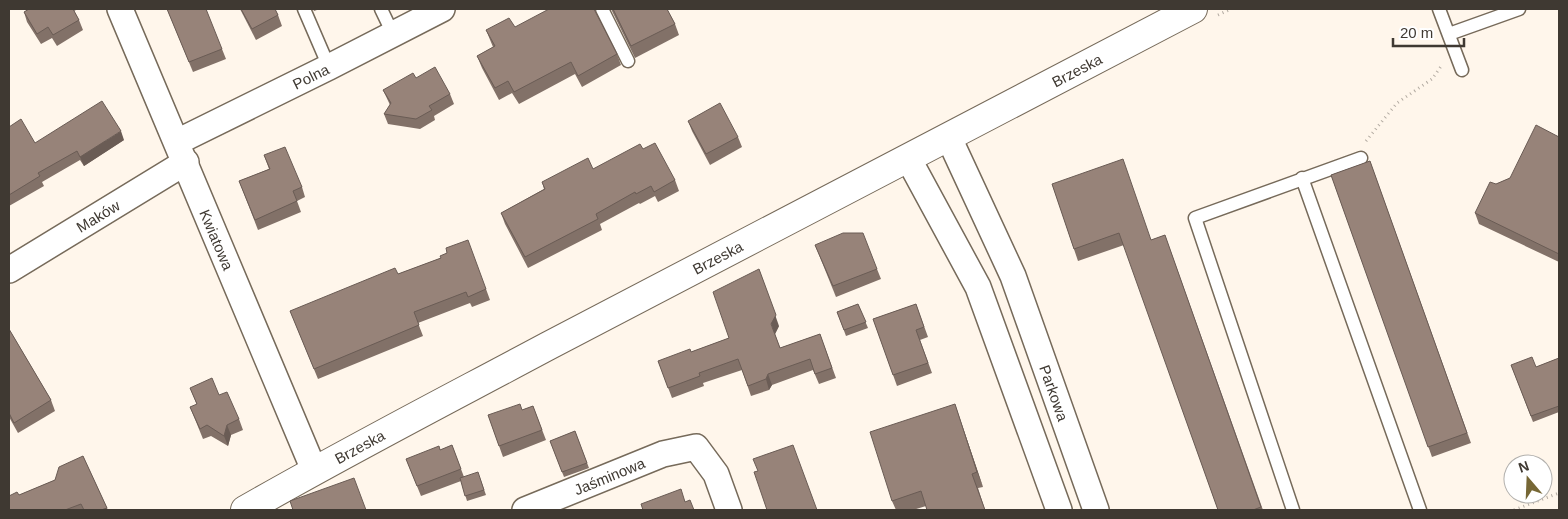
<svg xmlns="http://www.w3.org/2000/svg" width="1568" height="519" viewBox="0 0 1568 519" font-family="Helvetica,sans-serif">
<rect width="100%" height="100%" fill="#fff6eb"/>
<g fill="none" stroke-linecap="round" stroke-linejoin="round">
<defs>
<g id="lane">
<path d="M304 9 329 67"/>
<path d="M381 9 393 34"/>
<path d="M602 9 628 61"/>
<path d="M1439 9 1462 70"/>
<path d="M1449 34 1519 9"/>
<path d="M1302 178 1420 510"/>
<path d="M1293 510 1195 218 1361 158"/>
</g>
<g id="street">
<path id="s1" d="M120 9 314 470"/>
<path id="s2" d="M949 138 1013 276 1096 510"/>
<path id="s3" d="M177 142 329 67 442 9"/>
<path d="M908 158 978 287 1059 510"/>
<path id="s4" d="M9 270 186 162"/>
<path id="s5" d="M525 510 663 454 696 447 716 474 729 510"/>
</g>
<g id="secondary">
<path id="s6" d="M245 510C344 453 447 400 548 346 762 233 978 122 1193 9"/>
</g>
</defs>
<use href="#lane" stroke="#766a5a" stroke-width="15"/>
<use href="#street" stroke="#766a5a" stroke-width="28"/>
<use href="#secondary" stroke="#766a5a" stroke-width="30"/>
<g stroke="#b3aba2" stroke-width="3" stroke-dasharray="1 4" stroke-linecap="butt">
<path d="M1218 15 1231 9"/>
<path d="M1366 141 1397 103 1432 79 1442 65"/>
<path d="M1514 510 1559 493"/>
</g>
<use href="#lane" stroke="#fff" stroke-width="12"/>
<use href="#street" stroke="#fff" stroke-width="25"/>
<use href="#secondary" stroke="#fff" stroke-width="28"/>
</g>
<g fill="#827168">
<path d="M29 9H78L74 11 79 20 83 30 57 46 52 38 41 44 27 22 24 12Z"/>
<path d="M167 9 222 49 226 59 193 72Z"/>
<path d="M240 9H275L278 15 282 26 256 40Z"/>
<path d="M313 9H320L314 11Z"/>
<path d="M611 9H667L675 24 679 35 635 58Z"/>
<path d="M595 10 617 54 621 65 582 87 575 74 519 104 512 93 499 100 482 68 477 56 493 47 486 30 515 27Z"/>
<path d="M416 78 450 94 454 104 434 116 435 120 420 129 388 124 384 114 390 105 383 90Z"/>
<path d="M688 121 738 137 742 147 710 165 692 131Z"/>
<path d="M9 127 35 143 124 140 84 166 80 160 42 182 44 186 9 206Z"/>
<path d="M1559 137V262L1479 224 1475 213 1496 184 1510 178Z"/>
<path d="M643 149 675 180 679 191 658 202 655 196 640 204 639 203 600 224 602 230 528 268 505 224 501 213 544 189 542 182 593 169Z"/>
<path d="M264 155 302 187 305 197 297 201 301 212 258 230 239 181 269 169Z"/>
<path d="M1370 161 1471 443 1432 457 1331 175Z"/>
<path d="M1052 184 1151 240 1165 235 1263 510H1218L1124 245 1078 261Z"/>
<path d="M815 245 877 269 881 279 836 297Z"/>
<path d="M447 253 486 289 490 300 472 307 470 303 418 323 423 336 318 379 290 311 398 274 441 258Z"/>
<path d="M858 304 868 328 846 336 837 312Z"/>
<path d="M916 304 928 337 920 340 932 373 897 386 873 319Z"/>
<path d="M779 326 775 334 780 348 820 334 836 378 819 384 813 370 772 385 769 390 751 396 742 370 703 383 704 386 672 398 658 361 691 352 729 338Z"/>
<path d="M9 329 51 400 55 411 18 433 9 417Z"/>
<path d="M1559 358V412L1533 422 1511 365 1536 367Z"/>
<path d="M190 388 219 395 239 419 243 430 231 435 228 446 211 436 203 439 190 407 197 405Z"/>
<path d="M955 404 983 487 978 488 985 510H927L926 506 913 510H896L892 501Z"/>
<path d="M533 406 546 440 503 457 488 415 522 410Z"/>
<path d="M575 431 589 468 564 477 550 441Z"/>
<path d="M452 445 464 477 480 478 486 495 467 501 461 481 421 496 406 459 440 450Z"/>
<path d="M83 456 108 510H9L19 495 55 480Z"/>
</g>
<g fill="#6a5c55">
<path d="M121 131 124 140 84 166 80 157Z"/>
<path d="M759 269 779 326 775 334 771 324Z"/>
<path d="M768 374 772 385 769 390 766 379Z"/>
<path d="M955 404 960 419 983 487 977 472Z"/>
<path d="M227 425 231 435 228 446 224 436Z"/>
</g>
<g fill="#978379" stroke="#6a5c55">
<path d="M29 9H73L79 20 53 35 48 27 37 34 24 12Z"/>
<path d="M167 9H206L222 49 189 62Z"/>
<path d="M241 9H275L278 15 252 29Z"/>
<path d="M549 9H594L617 54 578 76 571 62 514 92 508 81 495 88 477 56 495 46 486 30 509 18 515 27Z"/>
<path d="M613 9H667L675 24 631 46Z"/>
<path d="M435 67 450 94 429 106 432 110 416 119 384 114 391 103 383 90 413 73 416 78Z"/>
<path d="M102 101 121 131 80 157 77 151 38 173 40 176 9 195V127L21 119 35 143Z"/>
<path d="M720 103 738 137 706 154 688 121Z"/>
<path d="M1536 125 1559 137V254L1475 213 1490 182 1496 184 1510 178Z"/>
<path d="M655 143 675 180 654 192 651 186 636 194 635 192 596 214 598 219 525 257 501 213 545 189 542 182 588 158 593 169 640 144 643 149Z"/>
<path d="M285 147 302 187 293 191 297 201 255 220 239 181 270 169 264 155Z"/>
<path d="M1123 159 1151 240 1165 235 1261 507 1253 510H1218L1119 233 1074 249 1052 184Z"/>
<path d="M1370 161 1467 433 1428 447 1331 175Z"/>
<path d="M843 233H863L877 269 833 286 815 245Z"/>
<path d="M468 240 486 289 468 297 466 292 414 312 419 325 314 369 290 311 395 268 398 274 441 258 440 256 447 253 446 248Z"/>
<path d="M759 269 776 315 771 324 780 348 820 334 832 368 815 374 810 359 768 374 766 379 748 386 738 359 699 373 700 376 668 388 658 361 690 349 691 352 729 338 713 292Z"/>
<path d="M858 304 866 322 844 330 837 312Z"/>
<path d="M916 304 924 327 916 330 928 363 893 375 873 319Z"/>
<path d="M9 329 51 400 14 423 9 413Z"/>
<path d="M1532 357 1536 367 1559 358V406L1531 416 1511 365Z"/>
<path d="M212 378 219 395 227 392 239 419 227 425 224 436 207 425 200 429 190 407 197 404 190 388Z"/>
<path d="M520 404 522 410 533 406 542 430 499 446 488 415Z"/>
<path d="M955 404 977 472 972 474 985 510H927L921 491 892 501 870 432Z"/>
<path d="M575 431 587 463 562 472 550 441Z"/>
<path d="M452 445 461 469 417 486 406 459 439 446 440 450Z"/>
<path d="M793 445 817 510H767L754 472 758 471 753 459Z"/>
<path d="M83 456 107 508 101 510H84L81 504 65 510H9V496L17 492 19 495 55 480 59 467Z"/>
<path d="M478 472 484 490 465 496 460 478Z"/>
<path d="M354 478 366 510H293L290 501Z"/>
<path d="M681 489 685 502 690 500 694 510H643L641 504Z"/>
</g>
<g text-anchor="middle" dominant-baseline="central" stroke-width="5" stroke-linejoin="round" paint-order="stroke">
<g font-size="15" fill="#3f3932" stroke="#fff">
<text stroke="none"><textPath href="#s6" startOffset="941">Brzeska</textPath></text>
<text stroke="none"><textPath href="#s3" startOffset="149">Polna</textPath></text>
<text stroke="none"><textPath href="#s4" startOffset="104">Maków</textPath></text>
<text stroke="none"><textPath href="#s1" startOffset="250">Kwiatowa</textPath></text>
<text stroke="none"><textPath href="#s6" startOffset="536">Brzeska</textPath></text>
<text stroke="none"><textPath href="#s2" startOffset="276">Parkowa</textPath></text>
<text stroke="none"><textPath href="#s6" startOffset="131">Brzeska</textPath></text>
<text stroke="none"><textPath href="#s5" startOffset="91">Jaśminowa</textPath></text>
</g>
</g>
<rect width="1568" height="519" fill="none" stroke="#3f3932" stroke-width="20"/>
<g transform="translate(1528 479) rotate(341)"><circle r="24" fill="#ffffff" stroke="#b2b0ad"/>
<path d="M0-4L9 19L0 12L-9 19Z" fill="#766735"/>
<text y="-8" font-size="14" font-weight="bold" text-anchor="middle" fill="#3f3932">N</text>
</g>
<path d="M1393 38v8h71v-8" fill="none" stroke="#3f3932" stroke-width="2.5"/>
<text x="1400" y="38" font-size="15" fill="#3f3932" stroke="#ffffff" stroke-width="4" paint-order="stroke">20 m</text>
</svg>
